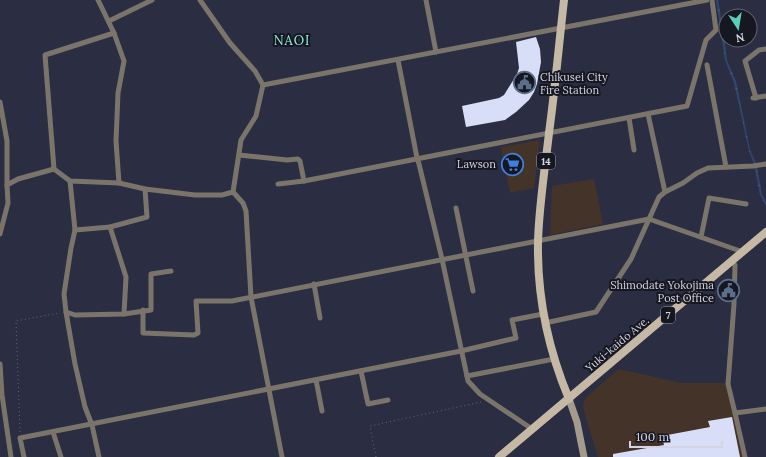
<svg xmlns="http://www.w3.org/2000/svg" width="766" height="457" viewBox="0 0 766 457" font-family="Lora,serif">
<defs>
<pattern id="water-ripples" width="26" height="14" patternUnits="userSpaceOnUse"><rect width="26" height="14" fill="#30466f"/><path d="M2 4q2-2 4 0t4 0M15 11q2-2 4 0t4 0" fill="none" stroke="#4d6083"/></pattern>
</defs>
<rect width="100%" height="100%" fill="#2b2e42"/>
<g fill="#443329">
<path d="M540 140 534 188 510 193 501 147Z"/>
<path d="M594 179 603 224 550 235 552 186Z"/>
<path d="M619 369 681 383H726L743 457H598L585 415 583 407 584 401 586 397Z"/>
</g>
<path fill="url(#water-ripples)" d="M716 0H718L724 34 727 61 736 81 750 150 756 163 762 194 766 202V206L760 195 754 164 749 151 734 83 725 60Z"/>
<g fill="#d9def8">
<path d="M536 37 540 49 541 62 537 84 534 92 529 100 516 112 505 120 466 127 462 106 499 98 504 95 517 74 519 68 516 42Z"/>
<path d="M515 154 519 172 508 174 505 157Z"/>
<path d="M732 417 740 457H613V454L664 445 662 436 710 427 708 421Z"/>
</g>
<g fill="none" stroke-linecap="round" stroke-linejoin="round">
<g stroke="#656779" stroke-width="1" stroke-dasharray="1 3" stroke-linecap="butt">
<path d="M20 432 16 321 59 313"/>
<path d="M376 457 370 426 481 402"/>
</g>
<g stroke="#7a746b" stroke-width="5">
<path d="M98 0 114 33 124 61 118 93 116 141 119 183"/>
<path d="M200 0 230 43 255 71 263 85 256 116 241 140 233 192"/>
<path d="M426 0 436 52"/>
<path d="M109 21 152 0"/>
<path d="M114 33 45 55 54 169 70 181 119 183 145 189 195 195H222L233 192"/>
<path d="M398 60 417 158 419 164 442 259 468 381 480 394 532 429"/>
<path d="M707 65 726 167"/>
<path d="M263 85 707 0"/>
<path d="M753 98 766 96"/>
<path d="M756 98 745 61 759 50 766 49"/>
<path d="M0 102 7 141V185"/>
<path d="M648 114 665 192"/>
<path d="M629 118 634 150"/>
<path d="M239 155 287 160 298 159 300 161 304 181"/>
<path d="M70 181 75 230 71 248 64 294 66 312 75 364 85 407 92 425 99 457"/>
<path d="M278 184 304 181 687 106 706 40 716 30 712 0"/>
<path d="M233 192 243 203 246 211 251 297 282 457"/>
<path d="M456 208 473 291"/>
<path d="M110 227 126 277 124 314"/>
<path d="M75 230 110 227 147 217 145 189"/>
<path d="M0 234 8 203 7 185 18 179 54 169"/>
<path d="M701 237 709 198 746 204"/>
<path d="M732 261 735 265 734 304 728 384 735 413 766 409"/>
<path d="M314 284 320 318"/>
<path d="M143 310V333L194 335 198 333 196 301H232L649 219 743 252"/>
<path d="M66 312 75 315 124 314 151 310V274L171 271"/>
<path d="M545 323 596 312 631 259 654 208 659 197 665 192 683 183 697 173 708 168 753 166 766 164"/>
<path d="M0 364 2 395 11 457"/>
<path d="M361 371 368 404 388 400"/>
<path d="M467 376 554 359"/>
<path d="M316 380 322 411"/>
<path d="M735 413 745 457"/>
<path d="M53 432 61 457"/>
<path d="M24 457 20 438 461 351 516 338 512 320 543 314"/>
</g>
<path stroke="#a49b8c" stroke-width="7" d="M569 399 577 422 584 457"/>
<g stroke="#c5b9a5" stroke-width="8">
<path d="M564 0C559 44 555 89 549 133 545 169 539 205 538 242 537 296 548 349 569 399"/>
<path d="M499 457 766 232"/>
</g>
</g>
<defs>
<symbol id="civic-ring" viewBox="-11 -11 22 22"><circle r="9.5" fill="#161720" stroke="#5c6f8a" stroke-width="1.5"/><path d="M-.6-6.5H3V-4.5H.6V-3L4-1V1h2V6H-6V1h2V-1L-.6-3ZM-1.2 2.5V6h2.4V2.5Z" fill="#5c6f8a"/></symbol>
<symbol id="supermarket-ring" viewBox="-11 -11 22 22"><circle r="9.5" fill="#161720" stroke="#3f7fe0" stroke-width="1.5"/><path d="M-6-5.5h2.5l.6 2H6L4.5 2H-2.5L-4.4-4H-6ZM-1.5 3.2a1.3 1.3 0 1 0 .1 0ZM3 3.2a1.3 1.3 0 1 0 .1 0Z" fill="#3f7fe0"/></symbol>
</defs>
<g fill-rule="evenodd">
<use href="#civic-ring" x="512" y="70" width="25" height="25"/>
<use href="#supermarket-ring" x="500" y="152" width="25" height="25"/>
<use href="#civic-ring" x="716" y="278" width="25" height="25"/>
</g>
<g text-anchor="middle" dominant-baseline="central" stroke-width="4" stroke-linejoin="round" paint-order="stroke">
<g fill="#161720" stroke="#9a9ca8" stroke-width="1">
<rect x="537" y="153" width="18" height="16" rx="3"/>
<rect x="661" y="307" width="14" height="16" rx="3"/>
</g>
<g font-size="10" font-weight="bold" fill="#d3d5e2">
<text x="546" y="161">14</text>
<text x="668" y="315">7</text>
</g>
<g font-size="11" fill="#d3d5e2" stroke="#161720" text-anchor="end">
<text x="540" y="77" text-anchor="start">Chikusei City<tspan x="540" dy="13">Fire Station</tspan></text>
<text x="496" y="164">Lawson</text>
<text x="714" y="285">Shimodate Yokojima<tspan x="714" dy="13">Post Office</tspan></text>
</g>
<g font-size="11" fill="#d3d5e2" stroke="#161720">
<text transform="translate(617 344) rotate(-40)">Yuki-kaido Ave.</text>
</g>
<g font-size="13" letter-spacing="1" fill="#8ef4e2" stroke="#161720">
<text x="292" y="40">NAOI</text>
</g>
</g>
<g transform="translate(738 28) rotate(168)"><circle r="19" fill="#161720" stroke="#62636e"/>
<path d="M0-3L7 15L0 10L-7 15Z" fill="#5bcebb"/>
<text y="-6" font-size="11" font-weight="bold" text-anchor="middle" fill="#d3d5e2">N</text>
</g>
<path d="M630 441v6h92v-6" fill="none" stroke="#d3d5e2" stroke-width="2"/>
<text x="636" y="441" font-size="12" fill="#d3d5e2" stroke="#161720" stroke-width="3" paint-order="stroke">100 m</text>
</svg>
